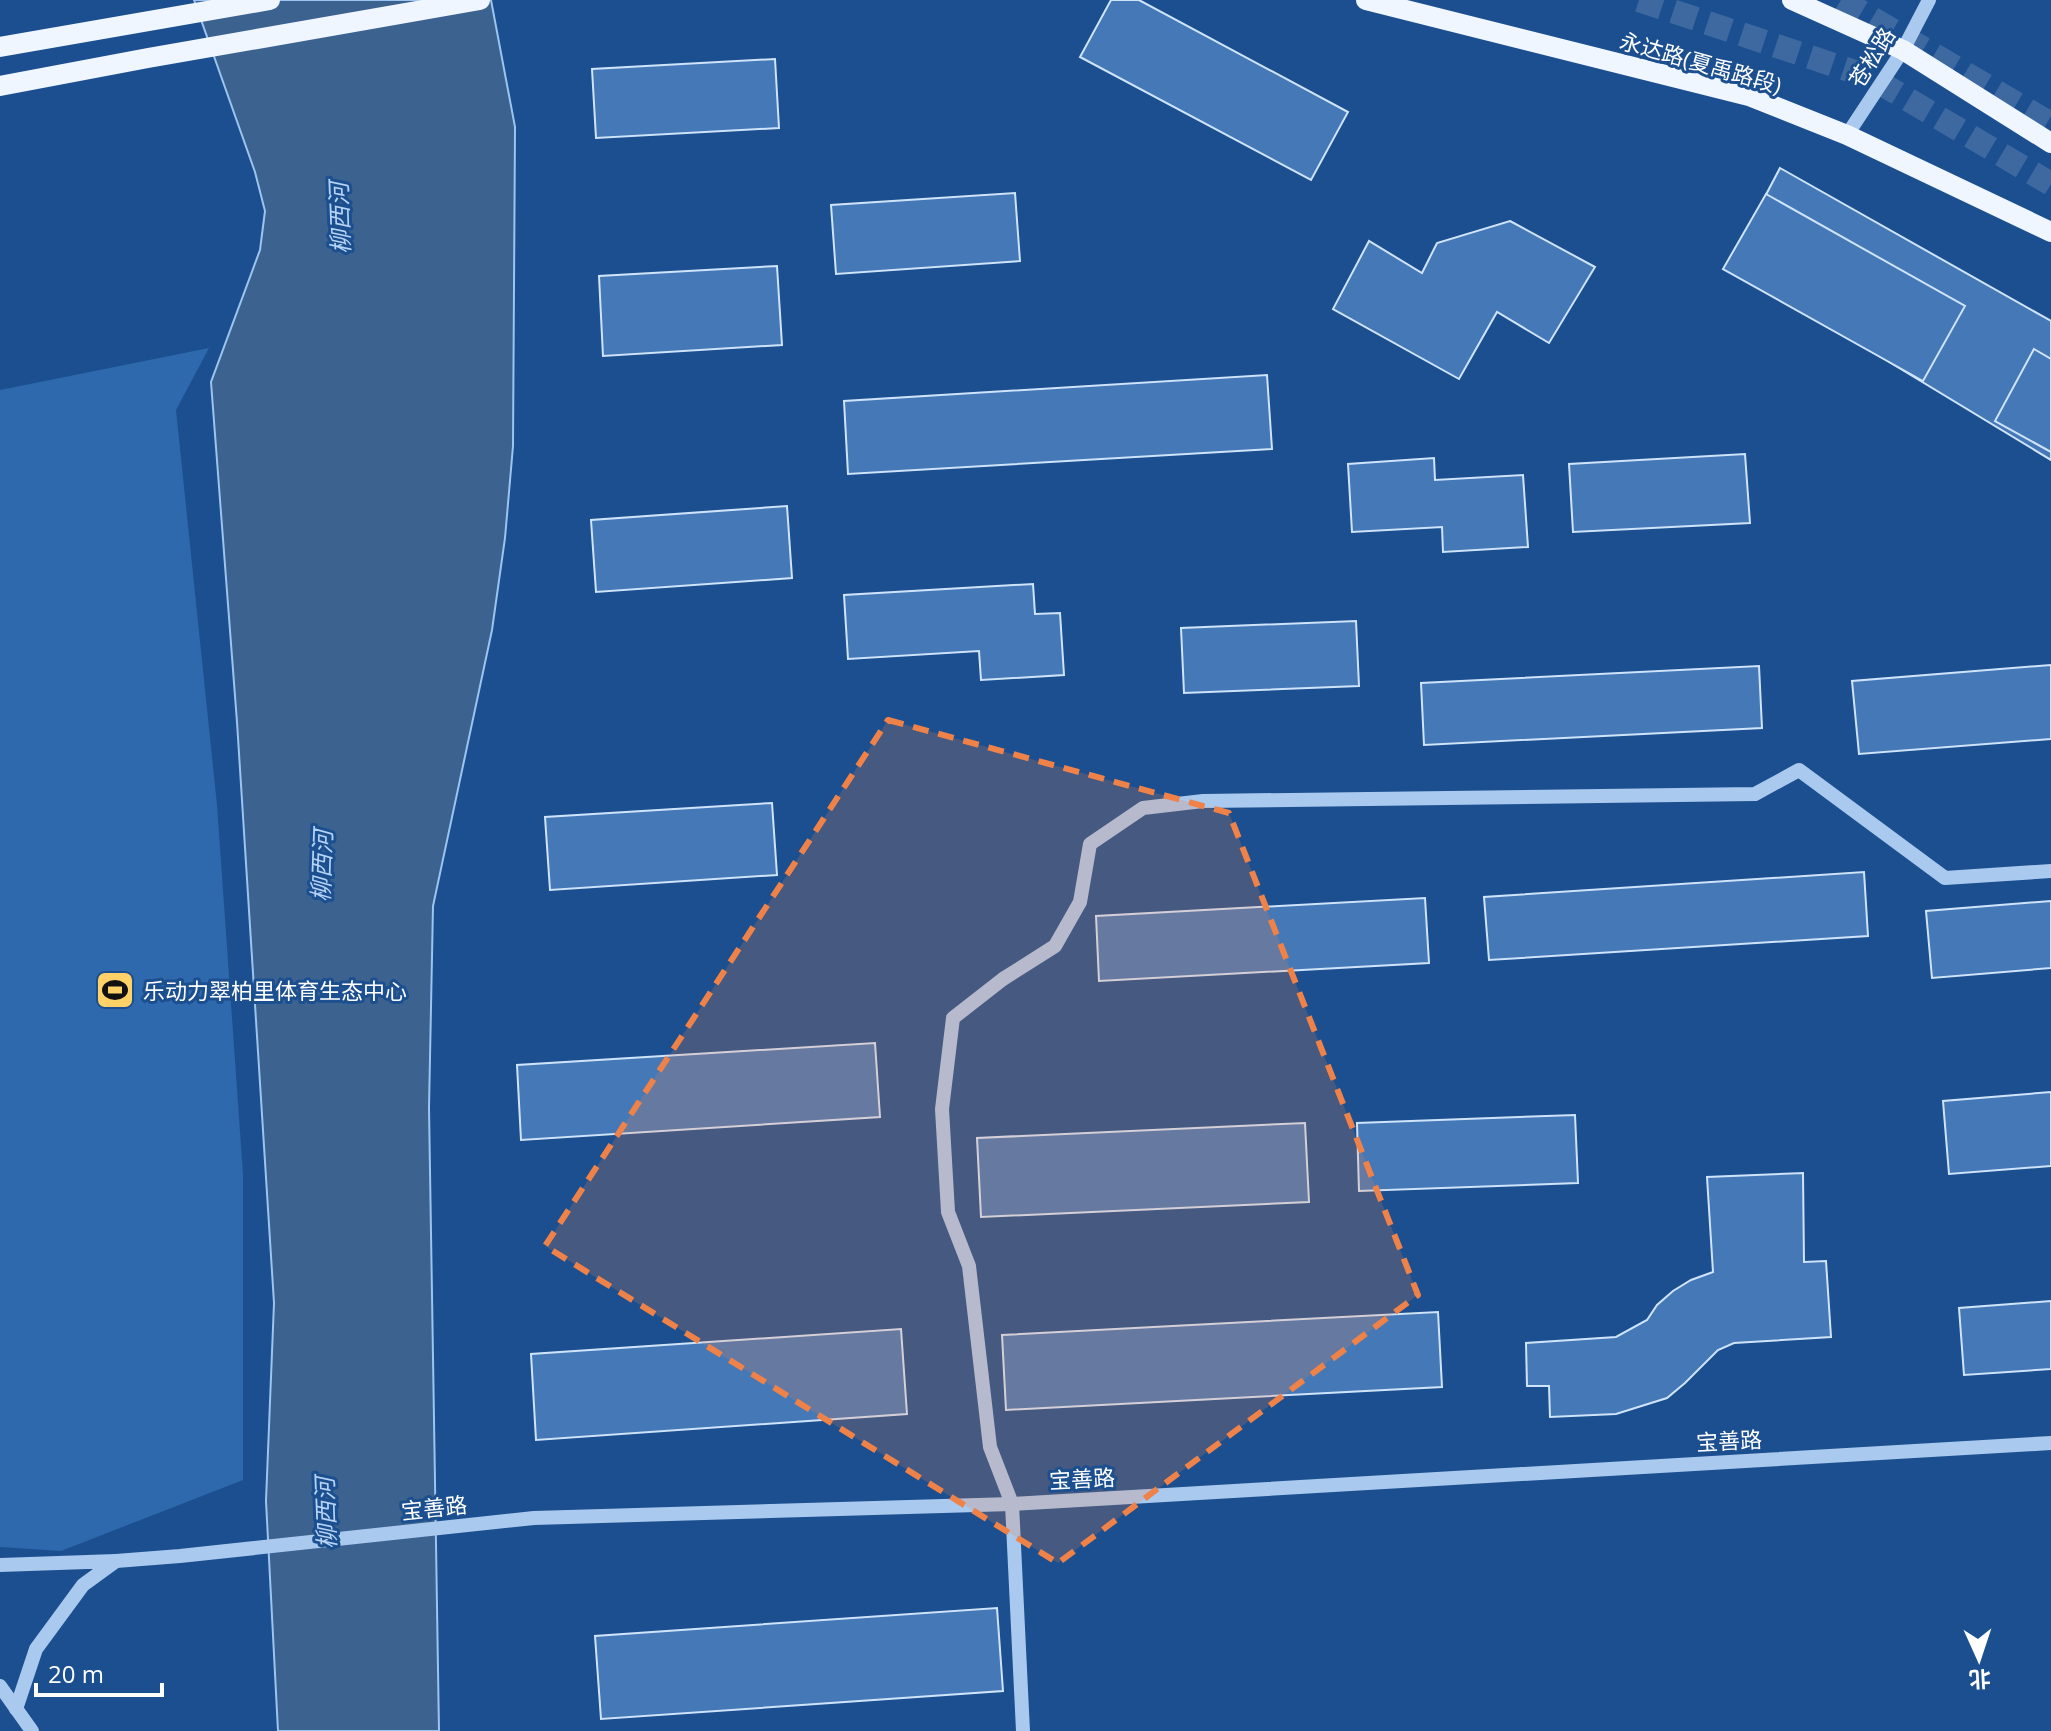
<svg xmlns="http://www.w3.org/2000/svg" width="2051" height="1731" viewBox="0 0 2051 1731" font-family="'Open Sans','Noto Sans SC',sans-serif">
<rect width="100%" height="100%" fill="#1b4f8f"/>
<path fill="#2e69ad" d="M209 348 176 410 217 805 243 1174V1480L61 1551 0 1547V390Z"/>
<path fill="#3c6290" stroke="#9cc4f0" stroke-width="2" d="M194 0H491L515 127 513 446 505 538 492 630 433 906 429 1108 439 1731H278L266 1501 274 1303 237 722 211 382 260 250 265 211 255 172Z"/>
<g fill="#4478b7" stroke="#cfe3fa" stroke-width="2">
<path d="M1111 0H1139L1348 112 1311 180 1080 57Z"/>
<path d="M775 59 779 128 596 138 592 69Z"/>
<path d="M1780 168 2051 321V460L1729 265Z"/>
<path d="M1015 193 1020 261 836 274 831 205Z"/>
<path d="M1766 194 1965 306 1923 381 1723 269Z"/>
<path d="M1510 221 1595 267 1549 343 1497 312 1459 379 1333 309 1369 241 1422 273 1437 243Z"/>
<path d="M777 266 782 345 603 356 599 276Z"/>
<path d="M2034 349 2051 359V452L1995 421Z"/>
<path d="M1267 375 1272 449 848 474 844 401Z"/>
<path d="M1745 454 1750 523 1573 532 1569 464Z"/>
<path d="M1434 458 1435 480 1523 475 1528 547 1443 552 1442 527 1352 532 1348 464Z"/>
<path d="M787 506 792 578 596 592 591 520Z"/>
<path d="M1033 584 1035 614 1060 613 1064 675 981 680 979 651 848 659 844 595Z"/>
<path d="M1356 621 1359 686 1184 693 1181 628Z"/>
<path d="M2051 665V739L1859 754 1852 681Z"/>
<path d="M1759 666 1762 728 1424 745 1421 683Z"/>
<path d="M772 803 777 875 550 890 545 817Z"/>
<path d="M1864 872 1868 936 1489 960 1484 897Z"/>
<path d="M1425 898 1429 963 1099 981 1096 916Z"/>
<path d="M2051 901V968L1932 978 1926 911Z"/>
<path d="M875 1043 880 1117 521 1140 517 1065Z"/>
<path d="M2051 1092V1166L1949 1174 1943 1101Z"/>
<path d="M1575 1115 1578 1183 1359 1191 1357 1123Z"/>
<path d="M1305 1123 1309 1202 981 1217 977 1138Z"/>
<path d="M1803 1173 1804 1262 1826 1261 1831 1337 1734 1343 1718 1350 1685 1383 1667 1398 1616 1414 1550 1417 1549 1386H1527L1526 1343 1616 1337 1647 1320 1657 1305 1673 1291 1691 1280 1713 1272 1707 1177Z"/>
<path d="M2051 1301V1369L1964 1375 1959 1308Z"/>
<path d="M1438 1312 1442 1387 1006 1410 1002 1335Z"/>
<path d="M901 1329 907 1414 536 1440 531 1354Z"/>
<path d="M997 1608 1003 1691 601 1719 595 1636Z"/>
</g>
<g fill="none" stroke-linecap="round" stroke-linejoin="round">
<g stroke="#3d69a0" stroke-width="24" stroke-dasharray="24 12" stroke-linecap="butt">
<path d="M1639 0 1870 77 2051 184"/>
<path d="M1841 0 2051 124"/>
</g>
<g stroke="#a9c9ee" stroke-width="14">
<path d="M1847 135 1903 50 1929 0"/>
<path d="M116 1561 180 1556 534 1518 1012 1504 2051 1443"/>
<path d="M0 1565 116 1561 83 1585 36 1649 16 1709"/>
<path d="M0 1686 32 1731"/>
<path d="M1023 1731 1012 1504 990 1447 969 1266 948 1212 942 1109 953 1018 1003 979 1055 946 1080 902 1090 844 1143 808 1203 801 1755 794 1799 770 1945 878 2051 871"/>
</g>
<g stroke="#f0f6ff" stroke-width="20">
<path d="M1366 0 1749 96 1847 135 2051 232"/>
<path d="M1792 0 1903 50 2051 143"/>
<path d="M0 47 270 0"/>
<path d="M0 86 148 58 480 0"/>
</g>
</g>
<path fill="#ee8249" fill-opacity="0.2" stroke="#ee8249" stroke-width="6" stroke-dasharray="16 10" stroke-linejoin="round" d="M888 720 1229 813 1418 1295 1058 1563 545 1246Z"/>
<defs>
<symbol id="stadium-square" viewBox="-11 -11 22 22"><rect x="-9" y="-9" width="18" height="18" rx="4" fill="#ffd166" stroke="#1b4f8f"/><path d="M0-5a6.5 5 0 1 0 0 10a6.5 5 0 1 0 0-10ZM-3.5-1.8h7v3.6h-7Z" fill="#111"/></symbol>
</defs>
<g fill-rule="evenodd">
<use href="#stadium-square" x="93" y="968" width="44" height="44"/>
</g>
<g text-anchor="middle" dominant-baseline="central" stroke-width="6" stroke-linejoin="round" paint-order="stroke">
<g font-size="22" fill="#fff" stroke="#1b4f8f">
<text transform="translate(1871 57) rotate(-58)">苍松路</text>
<text transform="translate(1701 62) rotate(16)">永达路(夏禹路段)</text>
<text transform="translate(1729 1440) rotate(-3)">宝善路</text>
<text transform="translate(1082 1478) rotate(-3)">宝善路</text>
<text transform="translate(434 1507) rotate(-6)">宝善路</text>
</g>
<g font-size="22" fill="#fff" stroke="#1b4f8f" text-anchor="start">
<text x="143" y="990">乐动力翠柏里体育生态中心</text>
</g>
<g font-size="24" font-style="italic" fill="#b5d3f5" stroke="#1b4f8f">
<text transform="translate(339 218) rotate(-92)">柳西河</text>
<text transform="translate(321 866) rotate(-88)">柳西河</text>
<text transform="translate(325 1513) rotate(-92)">柳西河</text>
</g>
</g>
<g transform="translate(1979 1659) rotate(177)" stroke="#1b4f8f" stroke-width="6" paint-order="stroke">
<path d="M0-6L14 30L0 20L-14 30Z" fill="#ffffff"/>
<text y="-12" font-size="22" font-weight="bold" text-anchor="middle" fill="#ffffff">北</text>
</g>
<path d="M36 1683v12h126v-12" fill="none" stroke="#ffffff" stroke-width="4"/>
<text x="48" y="1683" font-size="24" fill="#ffffff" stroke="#1b4f8f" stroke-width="6" paint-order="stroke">20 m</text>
</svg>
